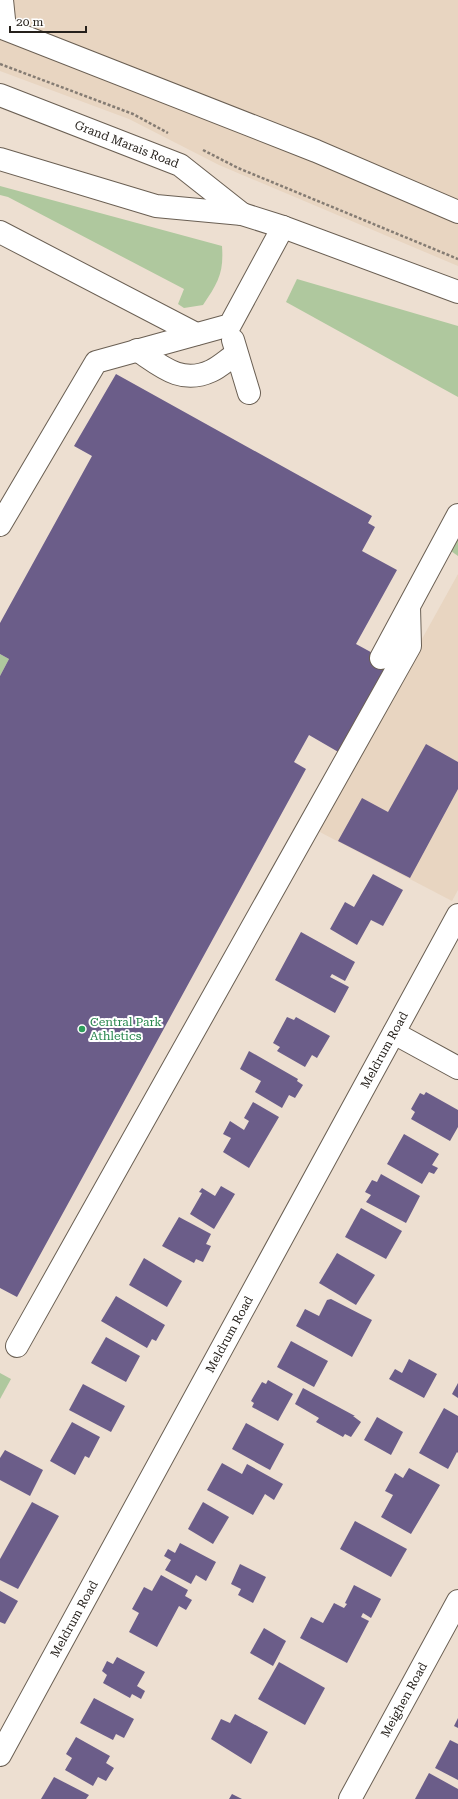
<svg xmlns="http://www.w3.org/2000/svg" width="458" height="1799" viewBox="0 0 458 1799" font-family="'Roboto Serif',serif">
<rect width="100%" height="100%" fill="#eddfd1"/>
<g fill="#e8d5c1">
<path d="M0 0H458V266L219 165 129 119 0 71Z"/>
<path d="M458 574V890L452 901 316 830Z"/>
</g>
<g fill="#afc89e">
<path d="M0 186 222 246C224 273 218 283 203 305L184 308 178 304 184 289 8 197 0 195Z"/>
<path d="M297 279 458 326V397L286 302Z"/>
<path d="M458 539V556L451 551Z"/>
<path d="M0 654 9 659 0 676Z"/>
<path d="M0 1373 11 1379 0 1399Z"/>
</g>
<g fill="#6b5d89">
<path d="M116 374 372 516 368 523 375 527 362 551 397 570 356 644 389 662 340 753 309 735 294 762 306 769 17 1297 0 1288V676L9 659 0 654V623L92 456 74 446Z"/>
<path d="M426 744 458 762V789L410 878 338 841 362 798 388 812Z"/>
<path d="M373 874 403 890 383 926 371 920 357 945 330 929 345 902 354 907Z"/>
<path d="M301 932 355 962 345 981 332 974 330 977 349 987 335 1013 275 980Z"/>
<path d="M287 1017 294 1020 296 1017 330 1036 317 1058 312 1055 305 1067 277 1051 280 1047 273 1043Z"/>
<path d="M249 1051 298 1079 297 1081 303 1085 295 1098 289 1095 282 1108 255 1092 261 1081 240 1069Z"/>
<path d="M426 1092 458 1110V1127L450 1141 411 1119 415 1112 411 1109 420 1093 424 1095Z"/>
<path d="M253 1102 279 1117 249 1168 223 1152 231 1138 223 1134 230 1121 244 1130 249 1121 244 1118Z"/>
<path d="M404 1134 439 1154 432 1165 438 1168 434 1174 429 1172 422 1184 387 1164Z"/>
<path d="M381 1174 420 1196 406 1223 366 1202 371 1195 365 1192 372 1180 377 1182Z"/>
<path d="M221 1186 235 1194 214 1229 190 1214 202 1193 199 1192 202 1188 215 1196Z"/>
<path d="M361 1208 402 1231 386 1259 345 1237Z"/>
<path d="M179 1217 211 1234 206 1244 211 1246 203 1262 196 1259 194 1263 162 1246Z"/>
<path d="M337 1253 375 1275 356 1305 319 1283Z"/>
<path d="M144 1258 182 1281 167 1307 129 1285Z"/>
<path d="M116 1296 165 1325 156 1341 152 1339 147 1348 101 1321Z"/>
<path d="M331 1299 372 1320 352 1357 296 1326 305 1309 319 1316 327 1300Z"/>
<path d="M106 1337 140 1356 126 1382 91 1363Z"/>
<path d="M291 1341 328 1361 314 1387 277 1367Z"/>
<path d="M409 1359 437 1374 424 1398 389 1379 395 1369 402 1373Z"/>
<path d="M268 1380 293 1394 278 1421 252 1407 254 1403 251 1401 262 1382 266 1384Z"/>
<path d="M458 1383V1398L452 1394Z"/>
<path d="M83 1384 125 1406 111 1432 69 1410Z"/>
<path d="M303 1388 355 1416H353L361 1422 351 1437 345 1434 343 1437 316 1422 319 1418 295 1404Z"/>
<path d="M444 1408 458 1416V1453L457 1452 448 1469 419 1453Z"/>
<path d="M377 1417 403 1432 391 1455 364 1440Z"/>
<path d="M72 1422 100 1437 89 1458 85 1456 75 1475 50 1461Z"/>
<path d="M246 1423 284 1444 270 1470 232 1449Z"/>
<path d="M5 1450 43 1470 30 1496 0 1480V1458Z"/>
<path d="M222 1463 242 1474 247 1464 283 1484 274 1500 265 1494 253 1515 207 1490Z"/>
<path d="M409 1468 440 1485 411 1534 381 1517 393 1495 385 1491 395 1473 403 1478Z"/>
<path d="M32 1502 59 1516 18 1589 0 1580V1559Z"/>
<path d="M203 1502 229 1517 213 1544 188 1529Z"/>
<path d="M355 1521 407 1549 391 1577 340 1549Z"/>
<path d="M180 1543 216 1562 206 1581 196 1575 191 1584 165 1570 171 1560 164 1556 168 1549 175 1553Z"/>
<path d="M240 1564 266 1577 253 1603 238 1595 241 1589 231 1584Z"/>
<path d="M161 1575 188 1590 185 1596 192 1600 186 1610 179 1606 157 1647 129 1632 139 1613 132 1609 144 1587 152 1591Z"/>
<path d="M354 1585 381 1599 371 1618 363 1613 361 1617 369 1621 347 1663 300 1638 311 1617 323 1623 334 1603 344 1608 347 1604 345 1603Z"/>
<path d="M0 1591 18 1601 5 1624 0 1622Z"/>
<path d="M264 1628 286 1641 273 1666 250 1653Z"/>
<path d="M117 1657 145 1672 137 1686 145 1691 141 1699 132 1694 130 1698 103 1683 107 1675 102 1671 107 1661 113 1664Z"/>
<path d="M279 1662 325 1688 305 1725 258 1699Z"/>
<path d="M94 1698 134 1719 124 1738 116 1734 113 1740 80 1723Z"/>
<path d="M235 1714 268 1732 251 1764 211 1739 221 1719 230 1723Z"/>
<path d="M458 1718V1728L454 1726Z"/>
<path d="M76 1737 110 1756 106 1763 114 1768 106 1781 98 1777 93 1786 65 1770 72 1758 66 1754Z"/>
<path d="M450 1740 458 1744V1780L435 1768Z"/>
<path d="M429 1773 458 1789V1799H415Z"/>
<path d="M54 1777 89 1795 86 1799H41Z"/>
<path d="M232 1794 242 1799H229Z"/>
</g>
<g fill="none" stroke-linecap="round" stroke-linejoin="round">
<defs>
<g id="minor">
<path d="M2 0 5 29 316 151 458 212"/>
<path id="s1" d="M0 95 180 165 242 214"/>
<path d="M0 159 156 206 242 214 283 227 458 292"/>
<path d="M0 232 196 334"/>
<path d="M233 340 249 393"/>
<path d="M137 350C161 366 181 385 211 371 220 367 228 359 236 354"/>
<path d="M0 525 96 362 230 325 283 227"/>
<path d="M381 658 458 515"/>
<path d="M394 1033 458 1068"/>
<path d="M17 1346 410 646 409 607"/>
<path id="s2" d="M0 1755 458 915"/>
<path id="s3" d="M350 1799 458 1601"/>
</g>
</defs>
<use href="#minor" stroke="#6a5f53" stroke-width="24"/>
<g stroke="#857c73" stroke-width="2.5" stroke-dasharray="3 2" stroke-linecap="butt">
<path d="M0 64 133 114 168 133"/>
<path d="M203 150 238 168 458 259"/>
</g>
<use href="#minor" stroke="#fff" stroke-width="22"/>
</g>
<circle fill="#2e9e5b" stroke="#fff" stroke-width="1.5" cx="82" cy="1029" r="4"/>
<g text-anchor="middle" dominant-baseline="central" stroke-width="4" stroke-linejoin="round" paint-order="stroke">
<g font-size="12" fill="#25201b" stroke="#fff">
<text stroke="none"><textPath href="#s1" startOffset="136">Grand Marais Road</textPath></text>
<text stroke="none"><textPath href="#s2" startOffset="803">Meldrum Road</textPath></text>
<text stroke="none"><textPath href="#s2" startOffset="479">Meldrum Road</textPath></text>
<text stroke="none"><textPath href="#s2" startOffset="155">Meldrum Road</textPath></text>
<text stroke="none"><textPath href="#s3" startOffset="113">Meighen Road</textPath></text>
</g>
<g font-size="12" fill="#27864d" stroke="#fff" text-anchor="start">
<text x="90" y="1022">Central Park<tspan x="90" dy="14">Athletics</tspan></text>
</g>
</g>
<path d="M10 26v6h76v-6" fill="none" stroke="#25201b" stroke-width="2"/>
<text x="16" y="26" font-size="12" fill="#25201b" stroke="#ffffff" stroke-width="3" paint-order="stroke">20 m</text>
</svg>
